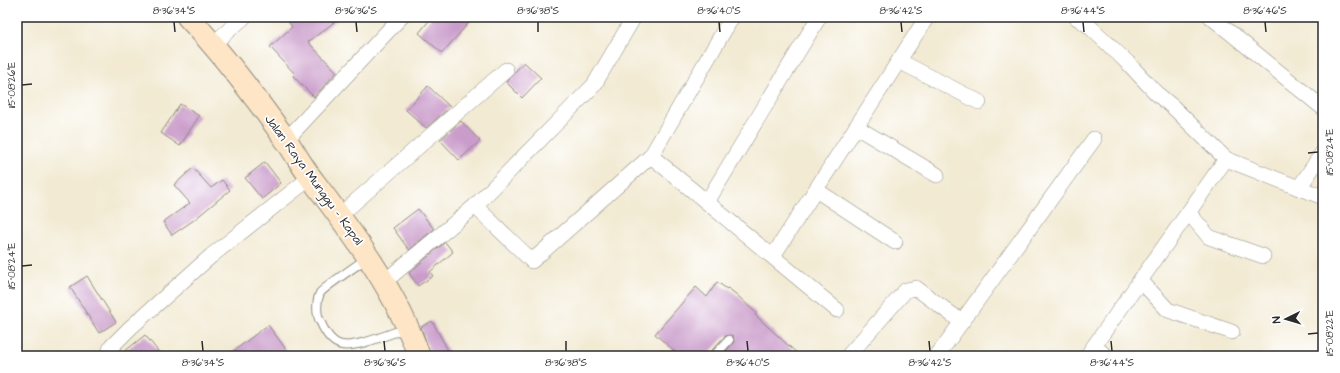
<svg xmlns="http://www.w3.org/2000/svg" width="1340" height="373" viewBox="0 0 1340 373" font-family="'Architects Daughter',sans-serif">
<rect width="100%" height="100%" fill="#fff"/>
<filter id="ink" filterUnits="userSpaceOnUse"><feTurbulence type="fractalNoise" baseFrequency=".025" numOctaves="2"/><feDisplacementMap in="SourceGraphic" scale="8" xChannelSelector="R" yChannelSelector="G"/><feConvolveMatrix kernelMatrix="1 2 1 2 8 2 1 2 1" color-interpolation-filters="sRGB"/></filter>
<filter id="wash" filterUnits="userSpaceOnUse"><feTurbulence type="fractalNoise" baseFrequency=".012" numOctaves="4" result="noise"/><feDisplacementMap in="SourceGraphic" scale="16" xChannelSelector="R" yChannelSelector="G"/><feGaussianBlur stdDeviation="0.9" result="paint"/><feColorMatrix in="noise" values="0 0 0 0 0 0 0 0 0 0 0 0 0 0 0 0 0 1.4 0 .05"/><feComposite in="paint" operator="in"/></filter>
<g filter="url(#wash)">
<rect width="100%" height="100%" fill="#f2ead3"/>
<g id="blocks">
<g fill="#ca9ccb">
<path d="M285 17H341L308 42 337 72 314 97 293 76 295 74 270 47 292 27Z"/>
<path d="M432 17H474L442 53 419 33Z"/>
<path d="M524 62 541 78 522 98 506 82Z"/>
<path d="M428 86 450 107 426 128 406 110Z"/>
<path d="M180 104 199 116 180 146 161 133Z"/>
<path d="M461 121 480 141 459 160 440 140Z"/>
<path d="M265 162 281 183 262 199 245 178Z"/>
<path d="M193 168 211 188 222 180 230 190 194 220 172 235 163 222 190 203 174 185Z"/>
<path d="M418 209 434 229 409 250 393 228Z"/>
<path d="M445 242 453 252 430 272 433 276 418 286 409 273Z"/>
<path d="M87 276 116 322 99 333 70 287Z"/>
<path d="M717 282 727 289 728 288 737 295 756 313 755 315 800 356H722L734 342 733 336 730 335 725 336 710 352 709 356H680L655 334 696 287 707 297Z"/>
<path d="M432 321 451 356H431L421 327Z"/>
<path d="M268 325 291 356H227Z"/>
<path d="M145 335 162 356H119Z"/>
</g>
</g>
</g>
<g filter="url(#ink)">
<use href="#blocks" fill-opacity="0" stroke="#8e8a7f" stroke-width="1"/>
<g fill="none" stroke-linecap="round" stroke-linejoin="round">
<defs>
<g id="lane">
<path d="M367 258C359 264 323 288 320 293 316 302 316 315 321 323 325 332 331 343 342 345 357 348 391 333 407 328"/>
<path d="M714 356 729 340"/>
</g>
<g id="street">
<path d="M1076 17 1088 25 1128 63 1156 93 1174 108 1226 159 1087 356"/>
<path d="M1211 17 1323 108"/>
<path d="M213 44 244 17"/>
<path d="M899 61 979 102"/>
<path d="M856 127 937 175"/>
<path d="M286 140 401 17"/>
<path d="M651 156 837 310"/>
<path d="M1226 159 1299 188 1323 152"/>
<path d="M1299 188 1323 197"/>
<path d="M816 190 895 242"/>
<path d="M707 202 819 17"/>
<path d="M475 206 532 261 651 156 732 17"/>
<path d="M1189 213 1209 237 1263 256"/>
<path d="M340 215 506 70"/>
<path d="M773 256 927 17"/>
<path d="M1140 280 1168 310 1232 332"/>
<path d="M384 282 475 206 594 85 634 17"/>
<path d="M1094 346 1106 356"/>
<path d="M108 356 111 347 130 328 211 256 311 177"/>
<path d="M848 356 906 290 916 288 962 322"/>
<path d="M937 356 1094 139"/>
</g>
<path id="secondary" d="M188 17C224 55 256 98 286 140 295 153 302 166 311 178 353 234 396 290 419 356"/>
</defs>
<use href="#lane" stroke="#8e8a7f" stroke-width="10"/>
<use href="#street" stroke="#8e8a7f" stroke-width="16"/>
<use href="#secondary" stroke="#8e8a7f" stroke-width="24"/>
<use href="#lane" stroke="#fff" stroke-width="8"/>
<use href="#street" stroke="#fff" stroke-width="15"/>
<use href="#secondary" stroke="#fde5c5" stroke-width="22"/>
</g>
</g>
<path fill="none" stroke="#2b2b2b" stroke-width="1.5" d="M174 22 175 32M356 22 357 32M538 22V32M719 22 720 32M901 22 902 32M1083 22 1084 32M1265 22 1266 32M22 85 32 84M1308 153 1318 152M22 266 32 265M1308 334 1318 333M202 341 203 351M384 341 385 351M566 341V351M747 341 748 351M929 341 930 351M1111 341 1112 351"/>
<g text-anchor="middle" dominant-baseline="central" stroke-width="3.5" stroke-linejoin="round" paint-order="stroke">
<g font-size="13" fill="#2b2b2b" stroke="#fff">
<text transform="translate(314 180) rotate(54)">Jalan Raya Munggu - Kapal</text>
</g>
</g>
<rect width="1340" height="373" fill="none" stroke="#fff" stroke-width="44"/>
<g transform="translate(1286 319) rotate(265)" stroke="#ffffff" stroke-width="3" paint-order="stroke">
<path d="M0-3L7 15L0 10L-7 15Z" fill="#2b2b2b"/>
<text y="-6" font-size="11" font-weight="bold" text-anchor="middle" fill="#2b2b2b">N</text>
</g>
<rect x="22" y="22" width="1296" height="329" fill="none" stroke="#2b2b2b" stroke-width="1.5"/>
<g font-size="10" text-anchor="middle" fill="#2b2b2b">
<text x="174" y="14">8°36'34"S</text>
<text x="356" y="14">8°36'36"S</text>
<text x="538" y="14">8°36'38"S</text>
<text x="719" y="14">8°36'40"S</text>
<text x="901" y="14">8°36'42"S</text>
<text x="1083" y="14">8°36'44"S</text>
<text x="1265" y="14">8°36'46"S</text>
<text transform="translate(11 85) rotate(-90)" y="4">115°08'26"E</text>
<text transform="translate(1329 152) rotate(-90)" y="4">115°08'24"E</text>
<text transform="translate(11 266) rotate(-90)" y="4">115°08'24"E</text>
<text transform="translate(1329 333) rotate(-90)" y="4">115°08'22"E</text>
<text x="203" y="366">8°36'34"S</text>
<text x="385" y="366">8°36'36"S</text>
<text x="566" y="366">8°36'38"S</text>
<text x="748" y="366">8°36'40"S</text>
<text x="930" y="366">8°36'42"S</text>
<text x="1112" y="366">8°36'44"S</text>
</g>
</svg>
